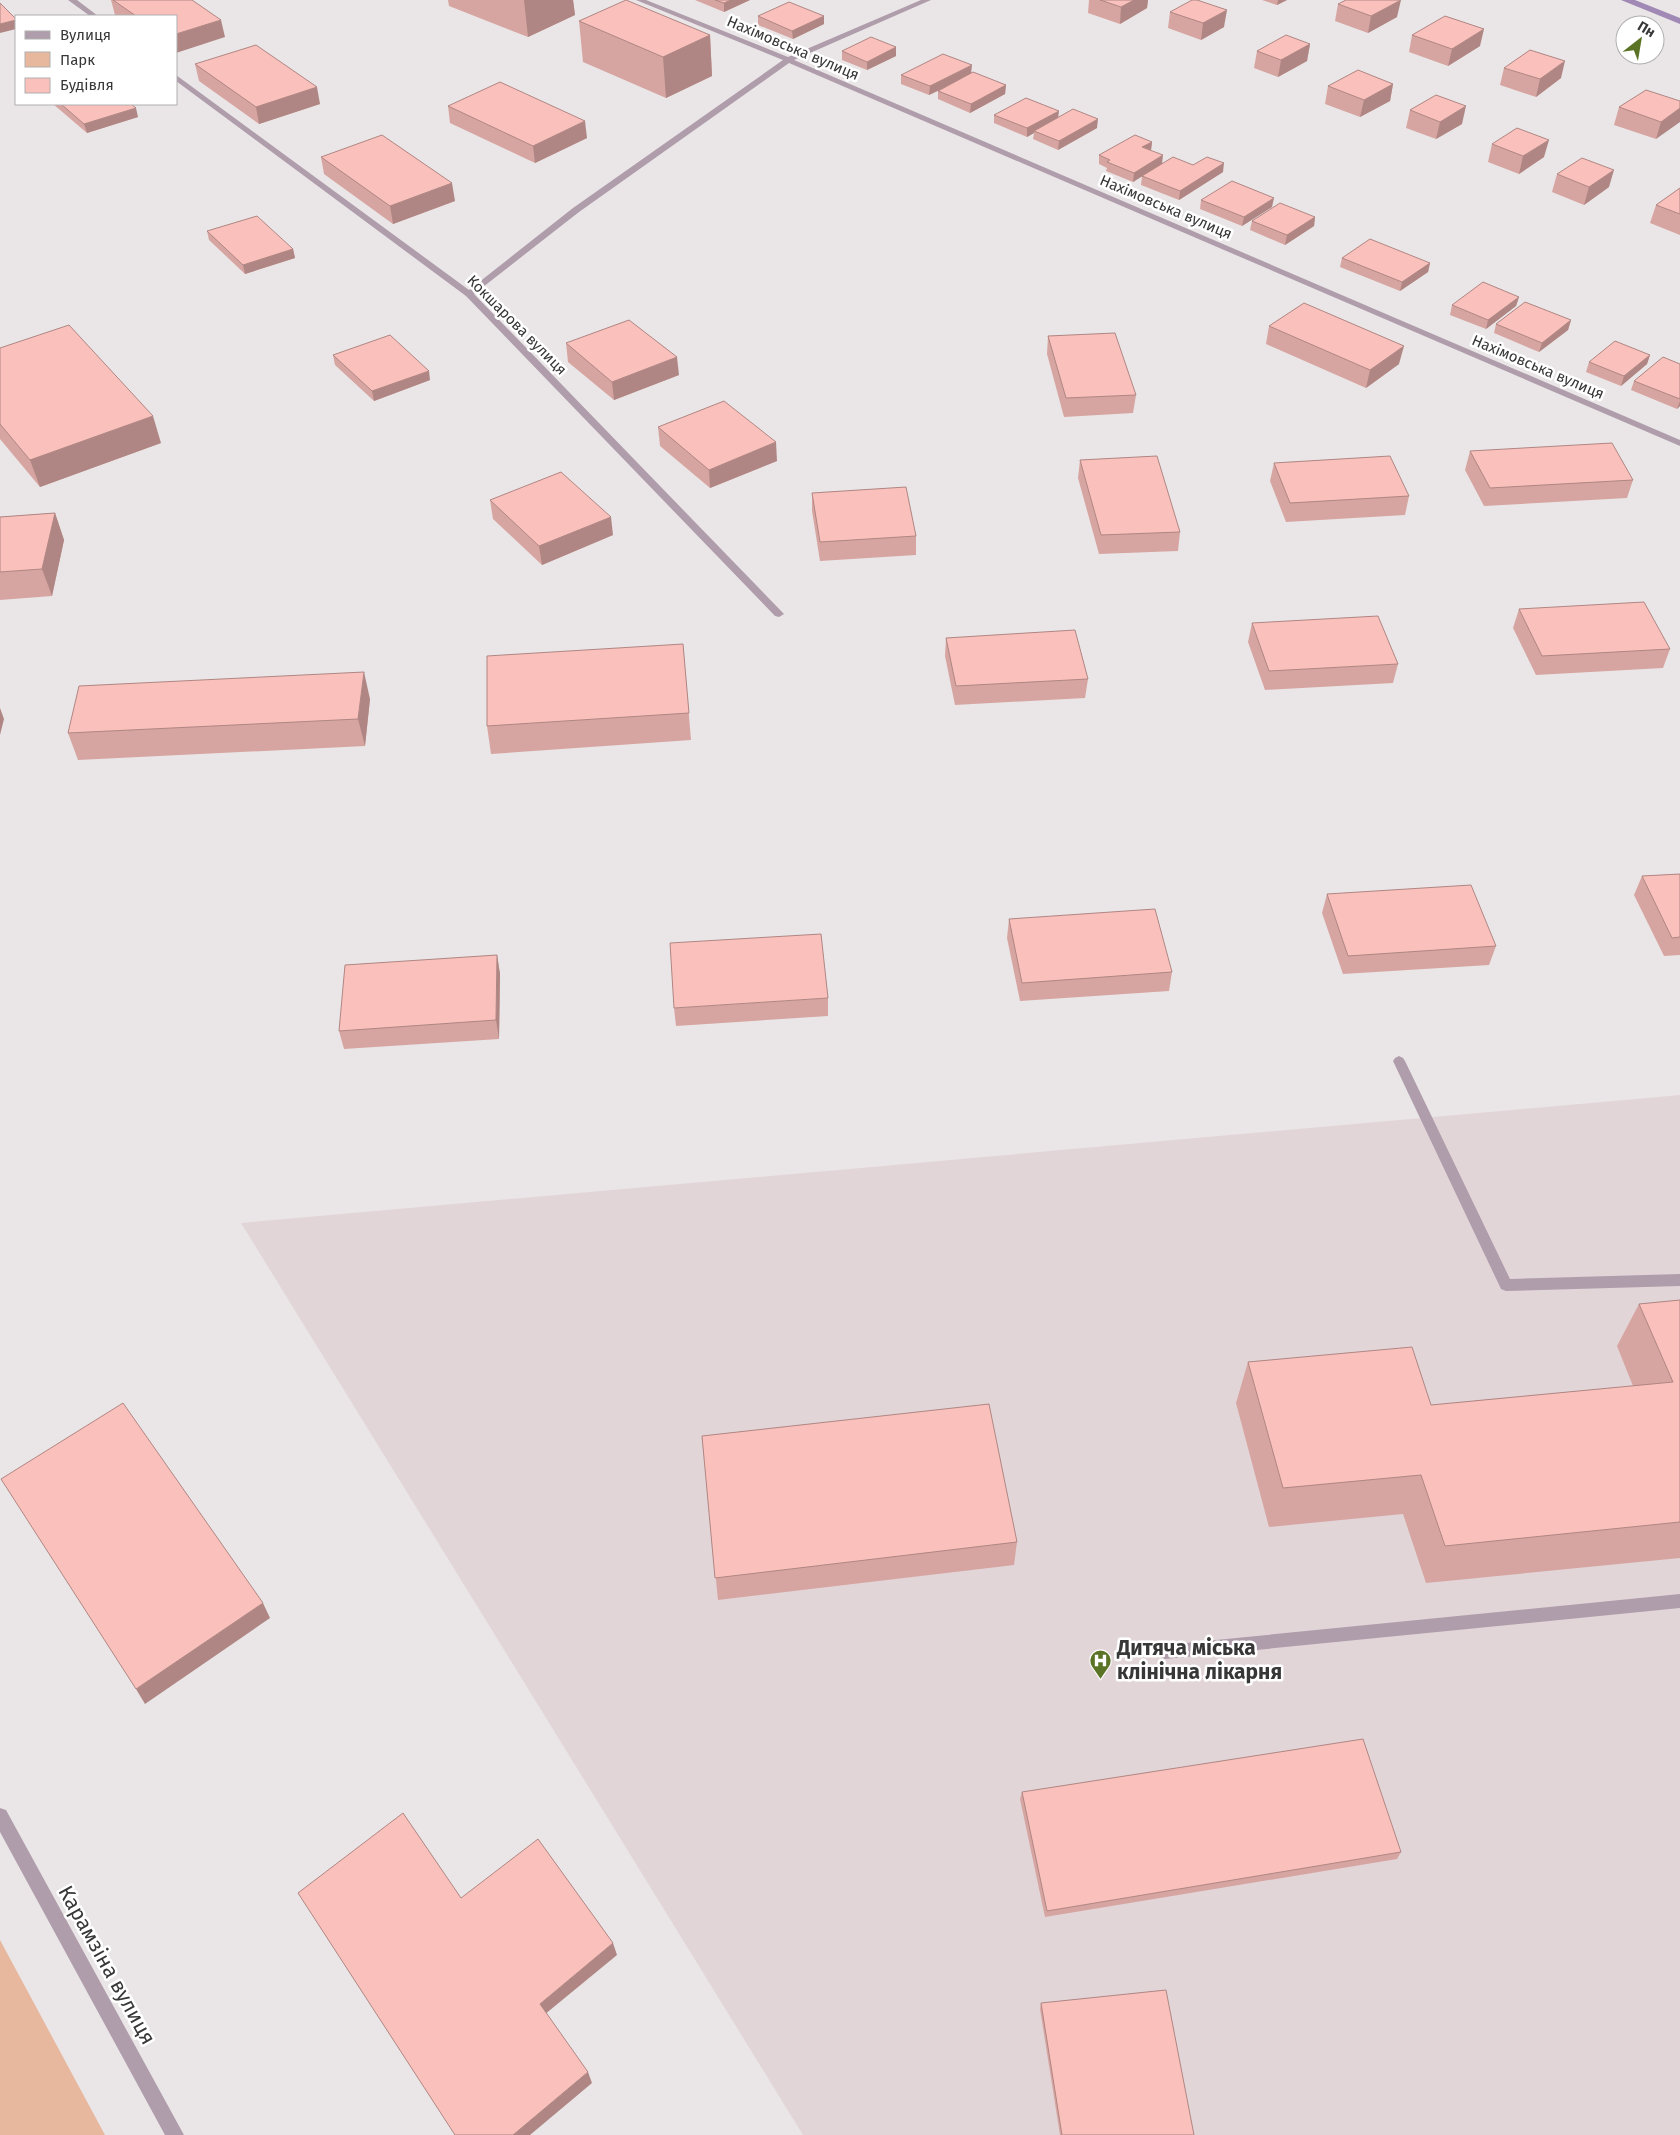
<svg xmlns="http://www.w3.org/2000/svg" width="1680" height="2135" viewBox="0 0 1680 2135" font-family="'Fira Sans',sans-serif">
<rect width="100%" height="100%" fill="#eae6e7"/>
<path fill="#e2d5d8" d="M1680 1095V2135H803L241 1223Z"/>
<path fill="#e8b89e" d="M0 1940 105 2135H0Z"/>
<g fill="none" stroke-linecap="round" stroke-linejoin="round">
<path fill="#a089b4" fill-rule="evenodd" d="M1621 0H1635L1680 18V24Z"/>
<g fill="#b09dab" fill-rule="evenodd">
<path d="M68 0H77L98 16H90Z"/>
<path d="M636 0H646L788 57 921 0H931L794 60 1680 440V446L789 63 579 212 474 294 784 614 779 617 775 616 466 296 176 81V75L469 290 573 208 783 60Z"/>
<path d="M1399 1056 1403 1058 1405 1061 1510 1279 1680 1274V1286L1506 1291 1501 1289 1393 1061 1395 1058Z"/>
<path d="M1680 1594V1608L1165 1659 1160 1657 1157 1652 1160 1647 1165 1645Z"/>
<path d="M0 1808 6 1810 184 2135H165L0 1832Z"/>
</g>
</g>
<g fill="#d7a5a1">
<path d="M111 0H192L225 37 176 16H117L115 15Z"/>
<path d="M448 0H573L575 15 528 37 449 6Z"/>
<path d="M695 0H750L724 12Z"/>
<path d="M1089 0H1148L1147 8 1120 24 1088 13Z"/>
<path d="M1262 0H1287L1277 5Z"/>
<path d="M1338 4 1397 17 1368 33 1335 21Z"/>
<path d="M1170 12 1224 27 1201 40 1168 28Z"/>
<path d="M758 16 824 24 793 39 758 25Z"/>
<path d="M579 21 710 35 712 76 666 98 583 62Z"/>
<path d="M1412 35 1480 46 1448 66 1409 52Z"/>
<path d="M1310 44 1307 61 1278 77 1254 68 1257 51Z"/>
<path d="M842 51 896 56 867 70 842 60Z"/>
<path d="M195 64 320 104 259 124 199 81Z"/>
<path d="M1504 68 1561 78 1536 97 1500 85Z"/>
<path d="M971 73 1006 85 1005 94 970 113 938 99V91L929 95 901 84V75Z"/>
<path d="M1393 84 1390 101 1360 117 1325 104 1328 86Z"/>
<path d="M1680 101 1656 139 1614 125 1619 107Z"/>
<path d="M53 104H131L138 117 87 133Z"/>
<path d="M448 106 587 138 535 163 450 123Z"/>
<path d="M1410 110 1462 124 1436 139 1406 128Z"/>
<path d="M994 115 1058 117 1097 128 1058 150 1033 139 1034 133 1027 137 994 123Z"/>
<path d="M1152 142 1151 150 1162 164 1193 165 1223 172 1179 200 1141 185 1142 176 1133 182 1106 171 1107 168 1099 164V155Z"/>
<path d="M1492 144 1544 157 1519 174 1488 162Z"/>
<path d="M321 157 455 201 393 224 324 174Z"/>
<path d="M1557 174 1609 187 1584 205 1552 192Z"/>
<path d="M1680 188V235L1650 223 1656 205Z"/>
<path d="M1201 200 1272 207 1242 226 1200 209Z"/>
<path d="M1315 217 1314 226 1285 245 1250 230 1252 221Z"/>
<path d="M207 231 293 249 295 258 245 274 209 240Z"/>
<path d="M1342 258 1430 263 1428 272 1400 291 1340 267Z"/>
<path d="M1519 297 1516 306 1486 329 1450 315 1452 305Z"/>
<path d="M1571 320 1568 330 1539 352 1494 333 1496 324Z"/>
<path d="M1269 326 1399 364 1366 388 1266 344Z"/>
<path d="M1048 336 1136 395 1133 413 1064 417 1047 354Z"/>
<path d="M566 343 679 375 614 400 568 362Z"/>
<path d="M0 348 161 443 40 487 0 439Z"/>
<path d="M333 355 430 380 374 401 335 365Z"/>
<path d="M1650 355 1647 364 1621 386 1586 372 1589 362Z"/>
<path d="M1680 364V406L1677 409 1631 390 1634 381Z"/>
<path d="M658 427 777 461 710 488 660 446Z"/>
<path d="M1470 451 1633 480 1627 498 1484 506 1465 470Z"/>
<path d="M1080 460 1180 532 1178 551 1099 554 1078 478Z"/>
<path d="M1274 463 1409 496 1405 515 1286 522 1270 481Z"/>
<path d="M812 493 916 536V555L820 561 812 511Z"/>
<path d="M490 500 613 535 542 565 493 519Z"/>
<path d="M55 513 64 540 52 596 0 600V517Z"/>
<path d="M1519 609 1670 649 1663 668 1536 675 1513 628Z"/>
<path d="M1252 623 1398 664 1393 683 1265 690 1248 642Z"/>
<path d="M946 638 1088 679 1085 698 955 705 945 656Z"/>
<path d="M683 644 691 740 491 754 487 726Z"/>
<path d="M370 699 365 746 78 760 68 733Z"/>
<path d="M1680 874V955L1664 956 1634 895 1642 876Z"/>
<path d="M1327 894 1496 946 1489 965 1343 974 1322 913Z"/>
<path d="M1009 919 1172 972 1169 991 1020 1001 1007 938Z"/>
<path d="M497 955 500 974 499 1039 344 1049 339 1031Z"/>
<path d="M828 998V1016L676 1026 674 1008Z"/>
<path d="M1680 1300V1558L1426 1583 1403 1514 1269 1527 1236 1403 1248 1362 1431 1405 1633 1386 1617 1346 1639 1304Z"/>
<path d="M702 1436 1017 1542 1014 1565 718 1600Z"/>
<path d="M1022 1792 1401 1852 1397 1859 1045 1917 1020 1799Z"/>
<path d="M1041 2003 1194 2135H1060L1040 2009Z"/>
</g>
<g fill="#af8683">
<path d="M524 0H573L575 15 528 37Z"/>
<path d="M731 0H750L724 12V3Z"/>
<path d="M1134 0H1148L1147 8 1120 24 1121 7Z"/>
<path d="M1278 0H1287L1277 5Z"/>
<path d="M1401 0 1397 17 1368 33 1371 16Z"/>
<path d="M1227 10 1224 27 1201 40 1203 23Z"/>
<path d="M824 16V24L793 39 792 31Z"/>
<path d="M16 20V29L0 33V24Z"/>
<path d="M221 20 225 37 176 53V34Z"/>
<path d="M1484 29 1480 46 1448 66 1452 49Z"/>
<path d="M710 35 712 76 666 98 663 57Z"/>
<path d="M1310 44 1307 61 1278 77 1281 60Z"/>
<path d="M896 47V56L867 70V62Z"/>
<path d="M1565 61 1561 78 1536 97 1540 79Z"/>
<path d="M972 65 971 74 929 95 930 86Z"/>
<path d="M1393 84 1390 101 1360 117 1364 100Z"/>
<path d="M1006 85 1005 94 970 113 971 104Z"/>
<path d="M317 87 320 104 259 124 256 107Z"/>
<path d="M1466 106 1462 124 1436 139 1440 122Z"/>
<path d="M136 108 138 117 87 133 84 124Z"/>
<path d="M1680 108V122L1656 139 1661 122Z"/>
<path d="M1059 111 1058 119 1034 131V133L1027 137V128Z"/>
<path d="M1098 119 1097 128 1058 150 1059 141Z"/>
<path d="M585 121 587 138 535 163 533 146Z"/>
<path d="M1549 140 1544 157 1519 174 1523 156Z"/>
<path d="M1152 142 1151 150 1142 147Z"/>
<path d="M1163 155 1162 164 1133 182 1134 173Z"/>
<path d="M1224 163 1223 172 1179 200 1180 191Z"/>
<path d="M1614 170 1609 187 1584 205 1589 187Z"/>
<path d="M452 183 455 201 393 224 390 206Z"/>
<path d="M1274 198 1272 207 1242 226 1244 217Z"/>
<path d="M1315 217 1314 226 1285 245 1287 235Z"/>
<path d="M293 249 295 258 245 274 243 265Z"/>
<path d="M1430 263 1428 272 1400 291 1402 282Z"/>
<path d="M1519 297 1516 306 1486 329 1488 320Z"/>
<path d="M1571 320 1568 330 1539 352 1542 343Z"/>
<path d="M1404 346 1399 364 1366 388 1370 370Z"/>
<path d="M1650 355 1647 364 1621 386 1624 376Z"/>
<path d="M677 357 679 375 614 400 612 382Z"/>
<path d="M429 371 430 380 374 401 372 391Z"/>
<path d="M1680 401V406L1677 409Z"/>
<path d="M153 416 161 443 40 487 30 460Z"/>
<path d="M776 442 777 461 710 488 709 470Z"/>
<path d="M55 513 64 540 52 596 42 569Z"/>
<path d="M611 517 613 535 542 565 539 546Z"/>
<path d="M364 672 370 699 365 746 358 719Z"/>
<path d="M0 708 4 719 0 735Z"/>
<path d="M497 955 500 974 499 1039 496 1020Z"/>
<path d="M263 1603 270 1618 145 1704 136 1689Z"/>
<path d="M613 1943 617 1955 544 2015 540 2004Z"/>
<path d="M588 2072 592 2083 530 2135H513Z"/>
</g>
<g fill="#fac0bb" stroke="#af8683">
<path d="M113 0H192L221 20 176 34V16H136Z"/>
<path d="M626 0 710 35 663 57 579 21Z"/>
<path d="M715 0H731L724 3Z"/>
<path d="M1100 0H1134L1121 7Z"/>
<path d="M1192 0H1197L1227 10 1203 23 1170 12Z"/>
<path d="M1346 0H1401L1371 16 1338 4Z"/>
<path d="M789 2 824 16 792 31 758 16Z"/>
<path d="M0 3 16 19V20L0 24Z"/>
<path d="M1445 16 1484 29 1452 49 1412 35Z"/>
<path d="M1286 35 1310 44 1281 60 1257 51Z"/>
<path d="M871 37 896 47 867 62 842 51Z"/>
<path d="M256 45 317 87 256 107 195 64Z"/>
<path d="M1530 50 1565 61 1540 79 1504 68Z"/>
<path d="M943 54 972 65 930 86 901 75Z"/>
<path d="M1358 70 1393 84 1364 100 1328 86Z"/>
<path d="M973 72 1006 85 971 104 938 91Z"/>
<path d="M500 82 585 121 533 146 448 106Z"/>
<path d="M1646 90 1680 101V108L1661 122 1619 107Z"/>
<path d="M1436 95 1466 106 1440 122 1410 110Z"/>
<path d="M1026 98 1059 111 1027 128 994 115Z"/>
<path d="M61 104H131L136 108 84 124Z"/>
<path d="M1073 109 1098 119 1059 141 1034 131Z"/>
<path d="M1517 128 1549 140 1523 156 1492 144Z"/>
<path d="M382 135 452 183 390 206 321 157Z"/>
<path d="M1135 135 1152 142 1142 147 1163 155 1134 173 1107 162 1110 160 1099 155Z"/>
<path d="M1173 157 1193 165 1207 157 1224 163 1180 191 1142 176Z"/>
<path d="M1582 158 1614 170 1589 187 1557 174Z"/>
<path d="M1232 181 1274 198 1244 217 1201 200Z"/>
<path d="M1680 188V214L1656 205Z"/>
<path d="M1280 203 1315 217 1287 235 1252 221Z"/>
<path d="M257 216 293 249 243 265 207 231Z"/>
<path d="M1370 239 1430 263 1402 282 1342 258Z"/>
<path d="M1483 282 1519 297 1488 320 1452 305Z"/>
<path d="M1525 302 1571 320 1542 343 1496 324Z"/>
<path d="M1304 303 1404 346 1370 370 1269 326Z"/>
<path d="M629 320 677 357 612 382 566 343Z"/>
<path d="M69 325 153 416 30 460 0 424V348Z"/>
<path d="M1115 333 1136 395 1066 398 1048 336Z"/>
<path d="M390 335 429 371 372 391 333 355Z"/>
<path d="M1615 341 1650 355 1624 376 1589 362Z"/>
<path d="M1663 357 1680 364V399L1634 381Z"/>
<path d="M724 401 776 442 709 470 658 427Z"/>
<path d="M1612 443 1633 480 1490 488 1470 451Z"/>
<path d="M1157 456 1180 532 1101 535 1080 460Z"/>
<path d="M1390 456 1409 496 1290 503 1274 463Z"/>
<path d="M561 472 611 517 539 546 490 500Z"/>
<path d="M906 487 916 536 820 542 812 493Z"/>
<path d="M55 513 42 569 0 572V517Z"/>
<path d="M1644 602 1670 649 1542 656 1519 609Z"/>
<path d="M1378 616 1398 664 1269 671 1252 623Z"/>
<path d="M1075 630 1088 679 956 686 946 638Z"/>
<path d="M683 644 689 713 487 726V656Z"/>
<path d="M364 672 358 719 68 733 79 686Z"/>
<path d="M1680 874V937L1672 938 1642 876Z"/>
<path d="M1471 885 1496 946 1348 956 1327 894Z"/>
<path d="M1155 909 1172 972 1022 983 1009 919Z"/>
<path d="M821 934 828 998 674 1008 670 943Z"/>
<path d="M497 955 496 1020 339 1031 345 965Z"/>
<path d="M1680 1300V1522L1445 1546 1421 1475 1283 1488 1248 1362 1412 1347 1431 1405 1673 1382 1639 1304Z"/>
<path d="M123 1403 263 1603 136 1689 1 1479Z"/>
<path d="M989 1404 1017 1542 715 1578 702 1436Z"/>
<path d="M1363 1739 1401 1852 1047 1911 1022 1792Z"/>
<path d="M403 1813 461 1898 538 1839 613 1943 540 2004 588 2072 513 2135H455L298 1893Z"/>
<path d="M1166 1990 1194 2135H1062L1041 2003Z"/>
</g>
<defs>
<symbol id="hospital-pin" viewBox="-11 -11 22 30"><path d="M0 17L-7.5 6A9.5 9.5 0 1 1 7.5 6Z" fill="#5a7325" stroke="#fff"/><path d="M-5-5h3v3.5h4V-5h3V5h-3V1.5h-4V5h-3Z" fill="#fff"/></symbol>
</defs>
<g fill-rule="evenodd">
<use href="#hospital-pin" x="1088" y="1648" width="25" height="34"/>
</g>
<g text-anchor="middle" dominant-baseline="central" stroke-width="5" stroke-linejoin="round" paint-order="stroke">
<g font-size="15" fill="#383737" stroke="#fff">
<text transform="translate(793 48) rotate(23)">Нахімовська вулиця</text>
<text transform="translate(1166 207) rotate(23)">Нахімовська вулиця</text>
<text transform="translate(517 325) rotate(45)">Кокшарова вулиця</text>
<text transform="translate(1538 367) rotate(23)">Нахімовська вулиця</text>
</g>
<g font-size="21" font-weight="bold" fill="#383737" stroke="#fff" text-anchor="start">
<text x="1117" y="1648">Дитяча міська<tspan x="1117" dy="24">клінічна лікарня</tspan></text>
</g>
<g font-size="21" fill="#383737" stroke="#fff">
<text transform="translate(107 1965) rotate(61)">Карамзіна вулиця</text>
</g>
</g>
<rect x="15" y="15" width="162" height="90" fill="#ffffff" stroke="#afafaf"/>
<rect x="25" y="31" width="25" height="8" fill="#b09dab" stroke="#afafaf"/>
<text x="60" y="40" font-size="15" fill="#383737">Вулиця</text>
<rect x="25" y="52" width="25" height="15" fill="#e8b89e" stroke="#afafaf"/>
<text x="60" y="65" font-size="15" fill="#383737">Парк</text>
<rect x="25" y="78" width="25" height="15" fill="#fac0bb" stroke="#afafaf"/>
<text x="60" y="90" font-size="15" fill="#383737">Будівля</text>
<g transform="translate(1640 40) rotate(31)"><circle r="24" fill="#ffffff" stroke="#afafaf"/>
<path d="M0-4L9 19L0 12L-9 19Z" fill="#5a7325"/>
<text y="-8" font-size="14" font-weight="bold" text-anchor="middle" fill="#383737">Пн</text>
</g>
</svg>
